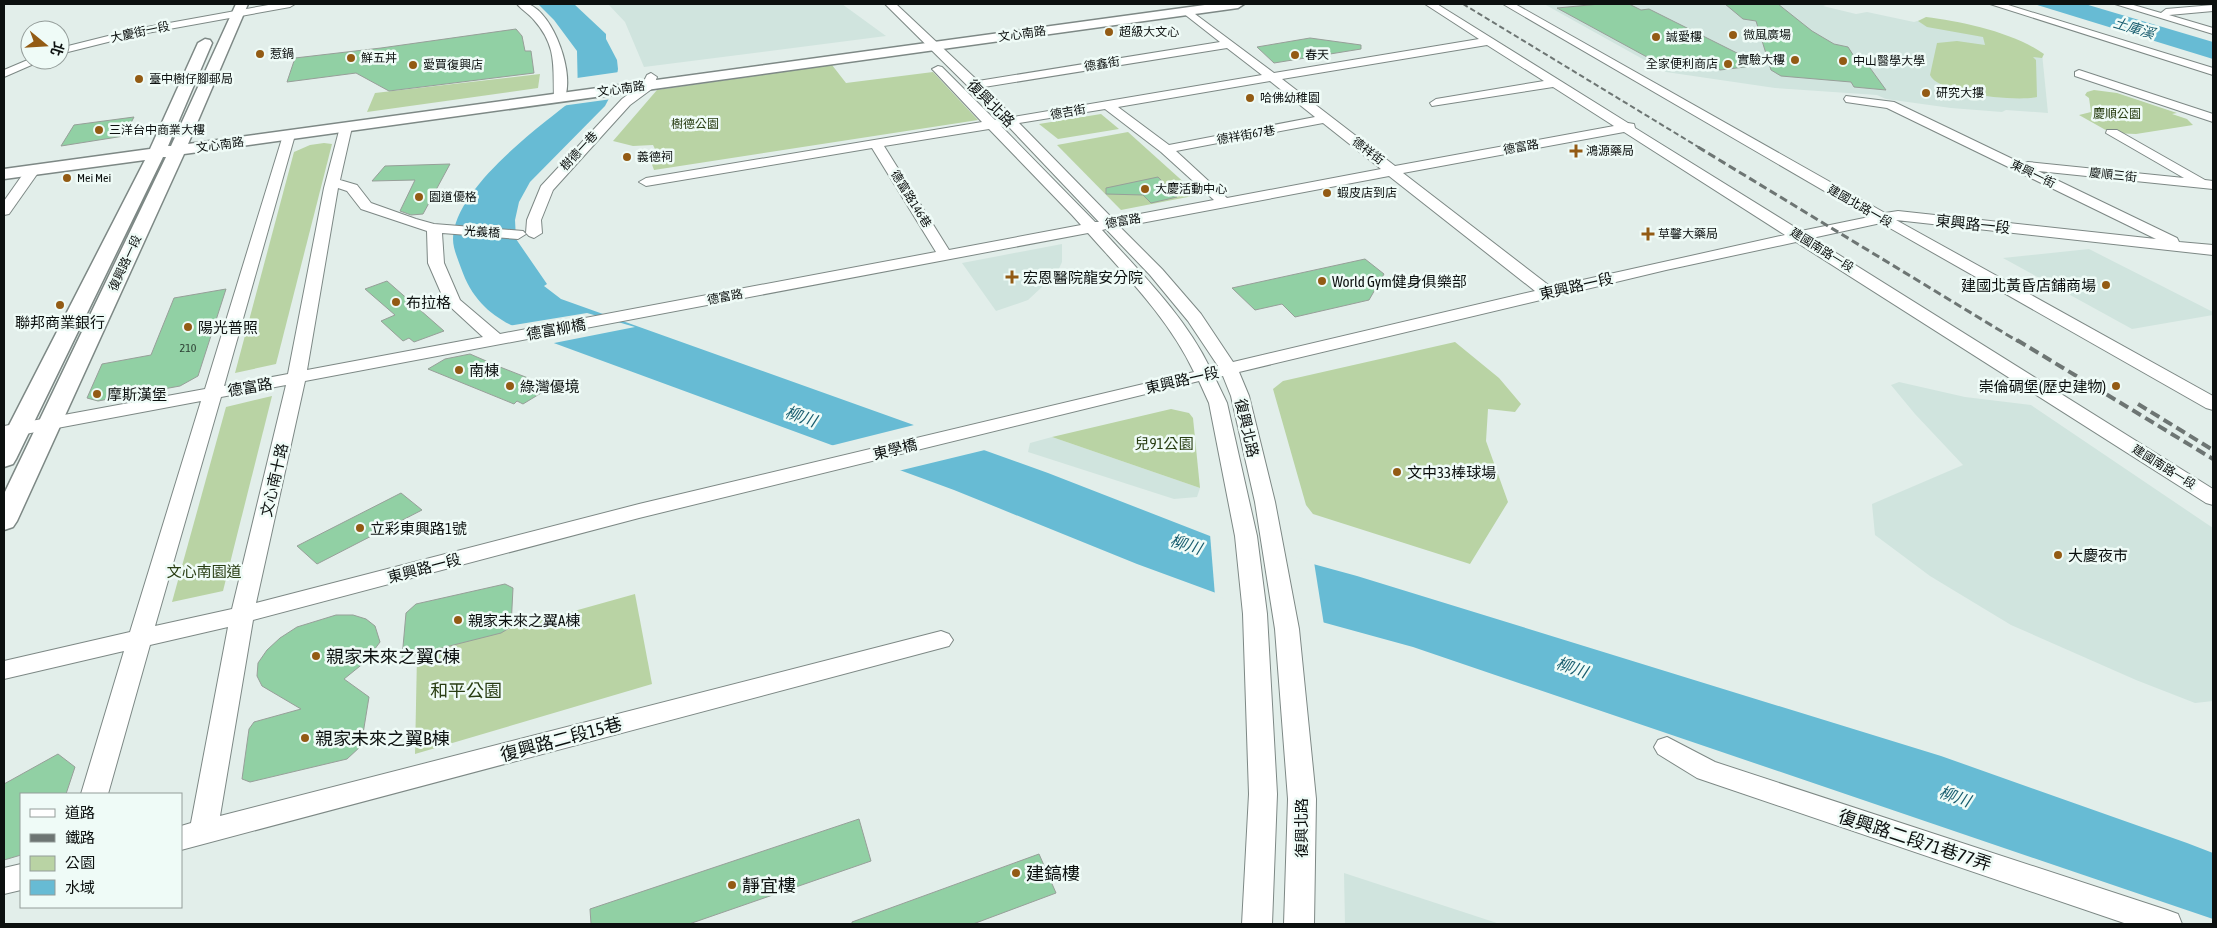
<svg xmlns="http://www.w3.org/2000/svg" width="2217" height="928" viewBox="0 0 2217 928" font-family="'Asap Condensed','Noto Sans TC',sans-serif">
<rect width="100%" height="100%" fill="#e2eeea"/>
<g fill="#d0e4de">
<path d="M608 4H842L886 36 644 67 625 22Z"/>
<path d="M1544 4H1829L1823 6 1856 14 1867 12 1914 22 1924 19 2018 43 2042 53 2048 113 2006 110 2002 112 1951 108 1886 99 1877 95 1775 88 1666 72Z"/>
<path d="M1062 244V262L1057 273 1028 300 996 311 962 263Z"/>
<path d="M2089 249 2213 312V315L2132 329 2003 258Z"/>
<path d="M1899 382 1965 397 2031 405 2213 528V701L2195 703 2136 680 2011 625 1930 576 1875 535 1872 504 1963 465 1915 414 1891 385Z"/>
<path d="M1052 437 1200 488 1197 497 1174 499 1028 452 1030 443Z"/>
<path d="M1344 873 1500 924H1345Z"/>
</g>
<g fill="#b9d3a4">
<path d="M1926 17C1961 21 2015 33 2044 54L2042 58 2033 57 2036 60 2037 97C2017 102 1938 94 1930 75L1937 43 1957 41 1985 45 1983 37 1927 27 1918 21Z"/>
<path d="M832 65 846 83 933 72 978 120 654 170 650 159 658 155 653 145 633 146 613 141 657 90Z"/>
<path d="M540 74 538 88 367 112 375 93Z"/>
<path d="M2094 90 2117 93 2177 113 2172 114 2187 119 2193 125 2136 134 2111 133 2079 115 2091 112 2089 98 2085 95 2087 92Z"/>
<path d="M1101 114 1119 129 1058 139 1039 124Z"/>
<path d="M1128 132 1198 195 1121 210 1057 145Z"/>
<path d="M324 143 332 144 276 364 235 373 294 152 310 145Z"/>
<path d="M1455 342 1499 378 1521 404 1515 412 1488 409 1486 441 1508 502 1470 564 1313 514 1306 505 1273 389 1283 381Z"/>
<path d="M272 396 223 591 172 602 226 407Z"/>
<path d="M1171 409 1189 413 1193 418 1200 488 1052 437Z"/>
<path d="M635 594 652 684 415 754 417 655Z"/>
</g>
<g fill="#67bbd4">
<path d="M538 4H574L606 34V39L617 60 618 69 615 87 605 106 530 182 519 202 515 220 516 239 547 284 544 286 561 299 1048 473 1210 536 1357 576 1941 756 2187 843 2213 853V919L1413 647 1216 593 1137 564 954 490 551 342C509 326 477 314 461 268 458 259 453 249 453 239 454 188 541 125 578 96L577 51 554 20Z"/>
<path d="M2034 4H2085L2213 42V59Z"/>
</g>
<g fill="#e2eeea">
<path d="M619 72 618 87 612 99 561 106 576 95 577 78Z"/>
<path d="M587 313 635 327 549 344 508 326Z"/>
<path d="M918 424 989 449 894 472 826 447Z"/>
<path d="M1210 534 1314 562 1324 625 1215 596Z"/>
</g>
<g fill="#91d0a4" stroke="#979f99">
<path d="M1600 4H1629L1641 10 1649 9 1761 65 1720 70 1698 59 1658 63 1557 8Z"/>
<path d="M1725 4H1778L1812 31 1834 44 1848 47 1857 61H1865L1886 90 1854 87 1851 82 1781 76 1771 70 1756 21 1743 19Z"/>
<path d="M516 29 522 36 525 51H531L534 73 389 91 356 73 287 82 295 58 381 48Z"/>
<path d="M1310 38 1361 45V49L1274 63 1257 47Z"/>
<path d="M134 117 124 136 61 146 74 125Z"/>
<path d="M450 164 423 214 411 215 400 211 415 180 372 181 385 166Z"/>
<path d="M1158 177 1177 197 1151 203 1143 195 1106 194V188Z"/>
<path d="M1365 259 1384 274 1369 300 1295 317 1282 304 1255 310 1232 288Z"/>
<path d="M387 281 444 331 414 342 409 338 403 341 381 321 395 315 365 289Z"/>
<path d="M226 289 198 376 180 386 98 401 87 398 102 364 151 355 174 298Z"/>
<path d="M470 354 500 367 551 387 523 404 517 401 514 404 428 369 445 359Z"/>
<path d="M401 493 422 510 317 564 297 546Z"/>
<path d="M505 584 513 588 511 627 501 633 402 658 406 613 416 604Z"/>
<path d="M336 615H353L366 619 375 626 380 642 365 662 344 679 369 697 361 746 347 759 250 782 242 779 249 729 254 722 301 709 262 686 257 676 258 663 267 650 280 638 297 627Z"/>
<path d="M58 754 75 767 66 794H21V855L4 860V784Z"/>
<path d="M859 819 871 861 689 924H591L590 909Z"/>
<path d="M1039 854 1056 893 973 924H852V922Z"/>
</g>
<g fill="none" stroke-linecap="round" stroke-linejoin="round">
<defs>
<g id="minor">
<path d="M274 4H295L290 7 136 35 60 54V48L136 29Z"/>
<path d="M517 4C520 4 525 3 528 4 554 13 576 76 564 100L560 101 554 97C553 66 557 46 534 20 529 14 522 10 517 4Z"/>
<path d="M885 4H896L978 81 1220 42 1183 13 1182 11 1187 8 1274 73 1479 39 1425 4H1437L1628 123 1634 124 1635 128 1801 231 1869 217 1503 4H1515L1885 213 1898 211 2156 239 1887 108 1846 102 1844 99 1846 96 1894 102 2023 164 2028 162 2184 178 2106 133 2107 130H2117L2205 180 2213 181V189L2038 171 2177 238 2179 242 2213 245V255L1896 220 2213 396V410L2206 408 1881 223 1812 238 2213 489V505L2206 503 1796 242 1666 270 1239 372 1249 396 1275 502 1299 629 1316 799 1314 924H1284L1288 799 1275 629 1255 502 1231 396 1223 376 1215 378 1227 403 1257 536 1267 614 1277 794 1272 924H1242L1249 794 1243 614 1235 536 1209 403 1199 381 639 518 253 620 220 816 941 631 949 634 953 640 949 646 181 850V826L191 823 228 627 150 645 108 794H81L124 651 4 679V661L130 632 201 401 4 438V426L205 389 284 132 289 131 295 135 224 386 288 374 324 188 340 127 346 123 352 127 340 180 357 185 371 203 416 219 434 224 523 231 526 234 518 239 442 233 444 263 460 300 500 334 936 252 872 148 646 186 639 182 646 178 982 122 934 71 932 69 938 66 942 67 995 120 1001 119ZM1487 45 1544 81 1436 99 1430 103 1432 106 1553 87 1614 126 1395 166 1282 79ZM1227 48 1262 75 1013 117 984 87ZM1270 81 1315 117 1169 145 1118 107ZM1105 109 1161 152 1214 200 1113 219 1019 123ZM1323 123 1381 169 1227 198 1176 151ZM1007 125 1099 222H1095L1001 126ZM989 129 1072 215 1081 225 949 250 884 146ZM1624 132 1785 235 1551 287 1403 173ZM1389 176 1535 291 1233 362 1201 314 1162 269 1120 227ZM338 188 347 191 361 209 427 231 428 263 445 302 483 337 307 370ZM1106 229 1150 275 1188 321 1218 366 1210 368C1185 316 1140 272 1102 230ZM1088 233C1126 276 1169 319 1194 372L639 504 256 603 305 381ZM286 385 232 609 155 626 221 397Z"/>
<path d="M1990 4H2005L2213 68V75Z"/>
<path d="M2115 4H2130L2161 13 2166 9 2213 5V11L2169 15 2213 28V34Z"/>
<path d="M30 59 43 60 4 77V70Z"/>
<path d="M2079 70 2213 114V122L2075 76V72Z"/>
<path d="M651 73 657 77 653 88 630 105 553 190 541 220 542 233 534 238 529 236 526 233 527 220 541 186 622 99 643 83 647 75Z"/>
<path d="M33 166 40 170 9 214 4 215V201L28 167Z"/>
<path d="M1667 737 1715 762 2167 910 2178 914 2182 924H2127L1697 778 1658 754 1654 747 1658 740Z"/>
<path d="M21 864V890L4 894V868Z"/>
</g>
<path id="major" d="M236 4H248L188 144 1212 4H1244L1238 8 184 154 17 521 13 527 4 530V494L166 157H163L16 459 13 464 4 467V435L145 160 4 179V169L150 149 198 43 205 39 210 40 212 43 168 146H171Z"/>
</defs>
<use href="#minor" stroke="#7d8885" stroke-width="2"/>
<use href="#major" stroke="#7d8885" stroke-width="3"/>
<use href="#minor" fill="#fff" fill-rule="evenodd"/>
<use href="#major" fill="#fff" fill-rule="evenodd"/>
<path stroke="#6d7573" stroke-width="2" stroke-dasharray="5.5 3" stroke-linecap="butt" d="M1463 4 1700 148"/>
<path stroke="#6d7573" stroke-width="3" stroke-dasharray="8 4" stroke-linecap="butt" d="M1698 147 2019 342"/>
<g stroke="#6d7573" stroke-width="4" stroke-dasharray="10 5" stroke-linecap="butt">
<path d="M2017 340 2213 459"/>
<path d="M2138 404 2213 450"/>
</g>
</g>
<g fill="#935b14" stroke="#effbf7" stroke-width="2">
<circle cx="1109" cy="32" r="5"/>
<circle cx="1733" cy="35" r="5"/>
<circle cx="1656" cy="37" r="5"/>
<circle cx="260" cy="54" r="5"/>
<circle cx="1295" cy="55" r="5"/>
<circle cx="351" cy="58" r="5"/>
<circle cx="1795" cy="60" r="5"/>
<circle cx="1843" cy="61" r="5"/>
<circle cx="1728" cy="64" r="5"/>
<circle cx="413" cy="65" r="5"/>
<circle cx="139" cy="79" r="5"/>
<circle cx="1926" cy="93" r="5"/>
<circle cx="1250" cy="98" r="5"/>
<circle cx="99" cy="130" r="5"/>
<path d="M1573.5 143.5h5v5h5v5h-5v5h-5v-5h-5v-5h5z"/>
<circle cx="627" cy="157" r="5"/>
<circle cx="67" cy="178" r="5"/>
<circle cx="1145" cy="189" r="5"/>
<circle cx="1327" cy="193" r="5"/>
<circle cx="419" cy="197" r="5"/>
<path d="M1645.5 226.5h5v5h5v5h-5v5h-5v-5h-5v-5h5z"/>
<path d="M1009.5 269.5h5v5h5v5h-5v5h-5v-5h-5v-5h5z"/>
<circle cx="1322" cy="281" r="5"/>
<circle cx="2106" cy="285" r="5"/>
<circle cx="396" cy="302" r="5"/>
<circle cx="60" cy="305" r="5"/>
<circle cx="188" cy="327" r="5"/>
<circle cx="459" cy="370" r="5"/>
<circle cx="510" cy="386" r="5"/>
<circle cx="2116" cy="386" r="5"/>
<circle cx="97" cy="394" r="5"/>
<circle cx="1397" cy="472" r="5"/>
<circle cx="360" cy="528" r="5"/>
<circle cx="2058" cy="555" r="5"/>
<circle cx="458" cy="620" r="5"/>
<circle cx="316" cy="656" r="5"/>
<circle cx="305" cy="738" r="5"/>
<circle cx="1016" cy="873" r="5"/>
<circle cx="732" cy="885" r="5"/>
</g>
<g text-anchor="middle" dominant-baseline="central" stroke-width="5" stroke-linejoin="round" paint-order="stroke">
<g font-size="12" fill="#0c100f" stroke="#effbf7">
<text transform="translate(140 32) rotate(-12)">大慶街一段</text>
<text transform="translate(1022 34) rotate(-8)">文心南路</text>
<text transform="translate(1102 64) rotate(-9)">德鑫街</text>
<text transform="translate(621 89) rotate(-8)">文心南路</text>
<text transform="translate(1068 112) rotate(-10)">德吉街</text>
<text transform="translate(1246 135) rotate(-10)">德祥街67巷</text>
<text transform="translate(220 145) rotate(-8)">文心南路</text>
<text transform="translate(1521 147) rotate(-10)">德富路</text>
<text transform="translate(579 151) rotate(-47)">樹德一巷</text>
<text transform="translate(1368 151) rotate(37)">德祥街</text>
<text transform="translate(2033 174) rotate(26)">東興一街</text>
<text transform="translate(2113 175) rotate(6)">慶順三街</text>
<text transform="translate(911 199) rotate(58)">德富路146巷</text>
<text transform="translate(1860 206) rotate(30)">建國北路一段</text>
<text transform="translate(1123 221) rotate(-10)">德富路</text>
<text transform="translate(482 232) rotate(4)">光義橋</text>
<text transform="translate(1822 250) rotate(32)">建國南路一段</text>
<text transform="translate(125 263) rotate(-65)">復興路一段</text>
<text transform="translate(725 297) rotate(-11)">德富路</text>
<text transform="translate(2164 467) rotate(32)">建國南路一段</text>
</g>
<g font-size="12" fill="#0c100f" stroke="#effbf7" text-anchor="start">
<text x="1119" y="32">超級大文心</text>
<text x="1743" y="35">微風廣場</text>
<text x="1666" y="37">誠愛樓</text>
<text x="270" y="54">惹鍋</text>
<text x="1305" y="55">春天</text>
<text x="361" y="58">鮮五丼</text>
<text x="1785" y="60" text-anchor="end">實驗大樓</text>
<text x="1853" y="61">中山醫學大學</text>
<text x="1718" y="64" text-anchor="end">全家便利商店</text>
<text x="423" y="65">愛買復興店</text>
<text x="149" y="79">臺中樹仔腳郵局</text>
<text x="1936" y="93">研究大摟</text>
<text x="1260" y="98">哈佛幼稚園</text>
<text x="109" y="130">三洋台中商業大樓</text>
<text x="1586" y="151">鴻源藥局</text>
<text x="637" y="157">義德祠</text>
<text x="77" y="178">Mei Mei</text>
<text x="1155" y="189">大慶活動中心</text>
<text x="1337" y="193">蝦皮店到店</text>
<text x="429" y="197">園道優格</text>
<text x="1658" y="234">草馨大藥局</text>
</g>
<g font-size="12" fill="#283d12" stroke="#effbf7">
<text x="2117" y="114">慶順公園</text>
<text x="695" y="124">樹德公園</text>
</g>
<g font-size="12" fill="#2d4034">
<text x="188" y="348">210</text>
</g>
<g font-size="14" font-style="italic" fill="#175c6e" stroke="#effbf7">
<text transform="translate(2134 28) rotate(17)">土庫溪</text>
</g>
<g font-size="15" fill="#0c100f" stroke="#effbf7">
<text transform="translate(991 103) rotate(45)">復興北路</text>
<text transform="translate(1973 224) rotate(6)">東興路一段</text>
<text transform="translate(1576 286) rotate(-13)">東興路一段</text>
<text transform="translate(556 329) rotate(-10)">德富柳橋</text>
<text transform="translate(1182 380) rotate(-13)">東興路一段</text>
<text transform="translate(250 387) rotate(-10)">德富路</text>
<text transform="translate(1247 428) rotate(77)">復興北路</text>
<text transform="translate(895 449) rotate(-14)">東學橋</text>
<text transform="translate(274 480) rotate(-77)">文心南十路</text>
<text transform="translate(424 568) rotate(-15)">東興路一段</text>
<text transform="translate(1301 828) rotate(-90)">復興北路</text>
</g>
<g font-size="15" fill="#0c100f" stroke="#effbf7" text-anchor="start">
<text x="1023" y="277">宏恩醫院龍安分院</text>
<text x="1332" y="281">World Gym健身俱樂部</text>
<text x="2096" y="285" text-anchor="end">建國北黃昏店鋪商場</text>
<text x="406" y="302">布拉格</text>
<text x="60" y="322" text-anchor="middle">聯邦商業銀行</text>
<text x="198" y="327">陽光普照</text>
<text x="469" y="370">南棟</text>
<text x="520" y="386">綠灣優境</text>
<text x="2106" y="386" text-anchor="end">崇倫碉堡(歷史建物)</text>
<text x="107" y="394">摩斯漢堡</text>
<text x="1407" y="472">文中33棒球場</text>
<text x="370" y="528">立彩東興路1號</text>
<text x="2068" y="555">大慶夜市</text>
<text x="468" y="620">親家未來之翼A棟</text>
</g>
<g font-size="15" fill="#283d12" stroke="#effbf7">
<text x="1164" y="443">兒91公園</text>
<text x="204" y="571">文心南園道</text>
</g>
<g font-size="16" font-style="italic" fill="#175c6e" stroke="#effbf7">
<text transform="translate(801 416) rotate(19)">柳川</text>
<text transform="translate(1186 544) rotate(17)">柳川</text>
<text transform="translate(1572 667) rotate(19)">柳川</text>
<text transform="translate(1955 796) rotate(19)">柳川</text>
</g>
<g font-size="18" fill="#0c100f" stroke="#effbf7" text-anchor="start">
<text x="326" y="656">親家未來之翼C棟</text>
<text x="315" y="738">親家未來之翼B棟</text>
<text x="1026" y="873">建鎬樓</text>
<text x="742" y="885">靜宜樓</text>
</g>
<g font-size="18" fill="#283d12" stroke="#effbf7">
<text x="466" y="690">和平公園</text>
</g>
<g font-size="18" fill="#0c100f" stroke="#effbf7">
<text transform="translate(561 739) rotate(-15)">復興路二段15巷</text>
<text transform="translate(1915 840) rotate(18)">復興路二段71巷77弄</text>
</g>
</g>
<rect width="2217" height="928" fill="none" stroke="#0c100f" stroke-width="10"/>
<rect x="20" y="793" width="162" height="115" fill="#effbf7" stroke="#949d9a"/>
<rect x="30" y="809" width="25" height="8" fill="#ffffff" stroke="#949d9a"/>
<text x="65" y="818" font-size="15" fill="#0c100f">道路</text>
<rect x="30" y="834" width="25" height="8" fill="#6d7573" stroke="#949d9a"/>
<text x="65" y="843" font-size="15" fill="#0c100f">鐵路</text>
<rect x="30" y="856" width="25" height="15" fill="#b9d3a4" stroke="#949d9a"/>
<text x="65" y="868" font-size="15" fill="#0c100f">公園</text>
<rect x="30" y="880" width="25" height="15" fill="#67bbd4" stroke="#949d9a"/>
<text x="65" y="893" font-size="15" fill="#0c100f">水域</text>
<g transform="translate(45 45) rotate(108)"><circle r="24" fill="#effbf7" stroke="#949d9a"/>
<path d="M0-4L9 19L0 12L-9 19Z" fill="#935b14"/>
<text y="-8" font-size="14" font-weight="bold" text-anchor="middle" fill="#0c100f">北</text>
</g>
</svg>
